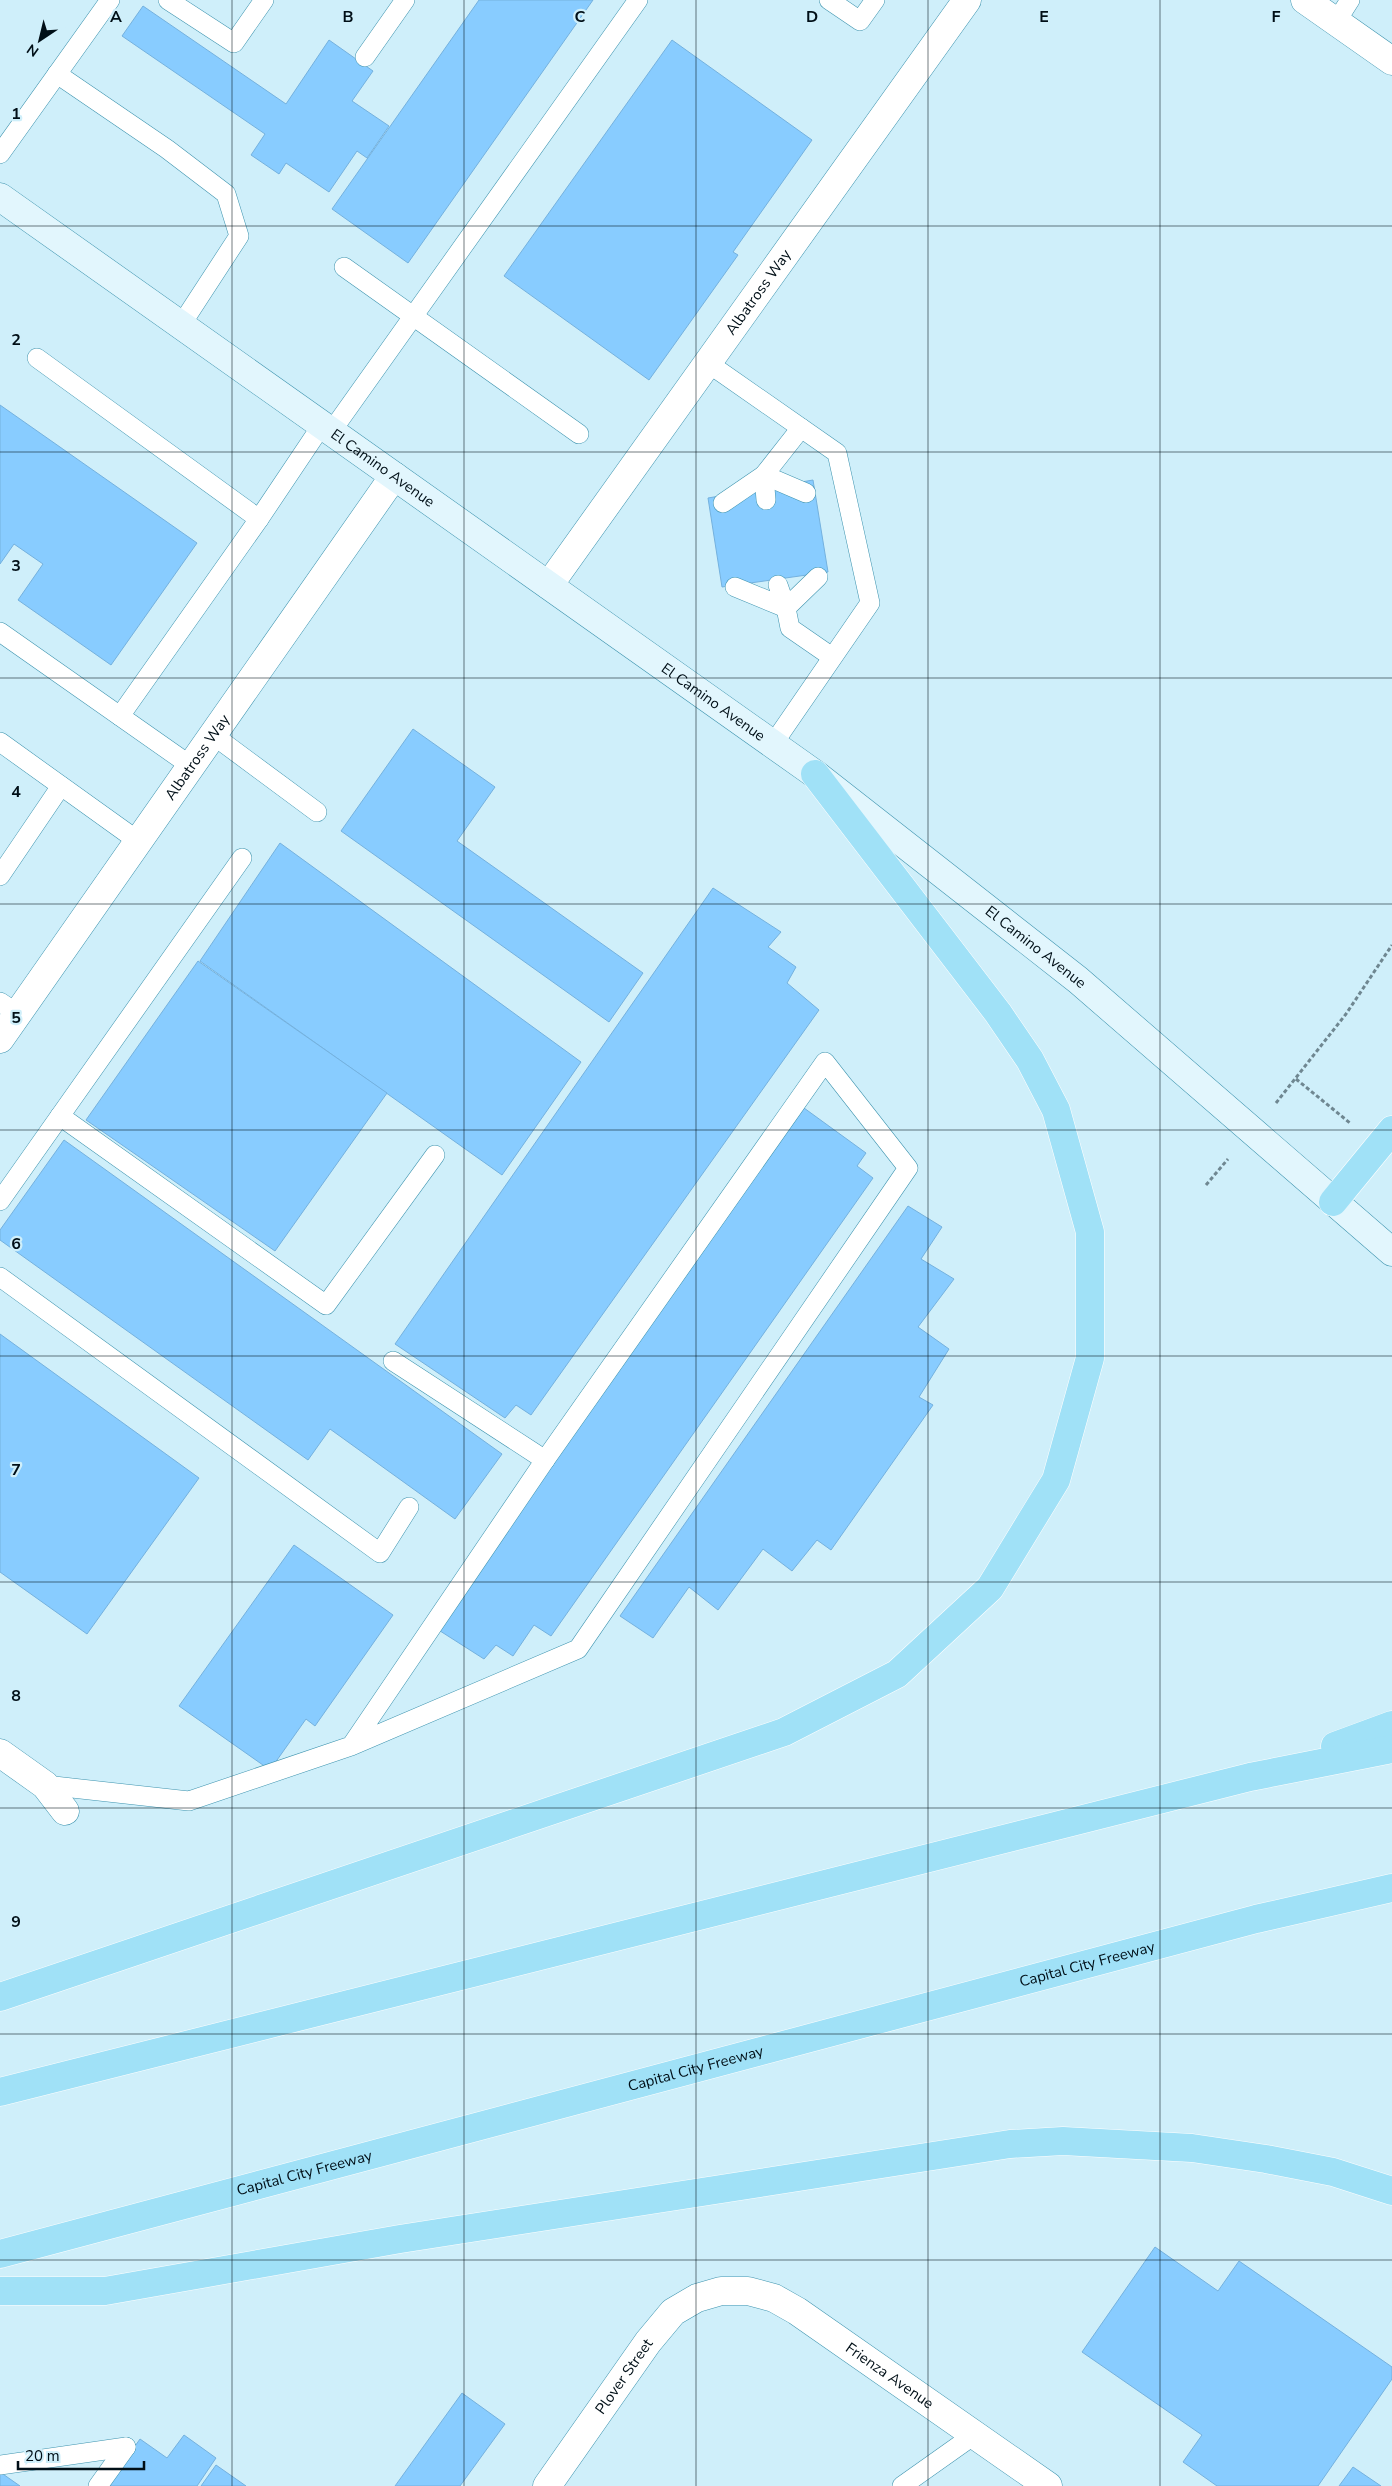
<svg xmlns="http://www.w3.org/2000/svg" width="1392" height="2486" viewBox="0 0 1392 2486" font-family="'Nunito Sans',sans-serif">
<rect width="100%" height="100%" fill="#cfeffa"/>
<g fill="#8cf" stroke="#74b1de">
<path d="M479 0H593L408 263 332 209Z"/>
<path d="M143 6 286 104 329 40 373 71 352 101 389 126 367 158 357 151 329 192 286 163 279 174 251 155 265 134 122 36Z"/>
<path d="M672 40 812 140 733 252 738 255 649 380 504 276Z"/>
<path d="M0 405 197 543 111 665 18 600 43 564 14 544 0 564Z"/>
<path d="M813 480 828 572 722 587 708 498Z"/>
<path d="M413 729 495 787 457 841 643 973 609 1022 341 831Z"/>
<path d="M280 843 581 1062 502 1175 200 961Z"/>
<path d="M713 888 781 932 768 947 796 967 787 983 819 1010 531 1415 516 1405 505 1418 395 1344Z"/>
<path d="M198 961 387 1093 275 1251 86 1120Z"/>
<path d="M804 1108 866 1153 857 1166 873 1178 551 1636 534 1625 513 1656 496 1645 484 1659 437 1629Z"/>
<path d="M64 1140 502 1454 455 1519 330 1429 308 1460 0 1240V1230Z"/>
<path d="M908 1206 942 1227 921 1259 954 1279 918 1327 949 1349 919 1397 933 1405 831 1550 817 1540 792 1571 763 1549 718 1610 689 1587 653 1638 620 1616Z"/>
<path d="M0 1334 199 1478 87 1634 0 1572Z"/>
<path d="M294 1545 393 1615 315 1726 306 1719 270 1770 179 1706Z"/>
<path d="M1155 2247 1218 2291 1239 2261 1392 2367V2379L1318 2486H1217L1183 2462 1202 2435 1082 2352Z"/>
<path d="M462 2393 505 2424 460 2486H395Z"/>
<path d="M184 2435 216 2458 197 2486H107L140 2439 167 2458Z"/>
<path d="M216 2465 246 2486H201Z"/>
<path d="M1353 2467 1381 2486H1339Z"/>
<path d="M0 2472 20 2486H0Z"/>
</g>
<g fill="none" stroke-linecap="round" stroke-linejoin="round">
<defs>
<g id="lane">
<path d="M168 0 234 43 264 0"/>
<path d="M829 0 860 21 875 0"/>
<path d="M1336 22 1350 0"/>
<path d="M365 57 405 0"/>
<path d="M57 74 167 149 226 194 239 236 181 325"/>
<path d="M0 154 110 0"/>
<path d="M344 267 579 434"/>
<path d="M37 358 259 519 120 716"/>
<path d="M708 363 837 453 870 603 773 744"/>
<path d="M331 432 638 0"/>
<path d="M766 500 764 475 801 428"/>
<path d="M723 503 764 475 806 493"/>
<path d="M259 519 322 425"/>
<path d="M818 577 786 608 790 628 832 657"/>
<path d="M735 587 786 608 778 585"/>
<path d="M0 632 191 766"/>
<path d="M213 735 317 812"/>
<path d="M0 742 138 841"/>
<path d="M0 876 61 786"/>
<path d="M0 1002 18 1014"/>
<path d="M60 1116 326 1305 435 1155"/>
<path d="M0 1201 242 858"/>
<path d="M0 1277 380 1553 409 1507"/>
<path d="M393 1361 545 1460"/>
<path d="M45 1785 189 1801 351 1746 578 1649 908 1168 825 1062 545 1460 351 1746"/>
<path d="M0 2465 126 2447"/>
<path d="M98 2486 126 2447"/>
<path d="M902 2486 974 2435"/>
</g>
<g id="street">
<path d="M1305 0 1392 61"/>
<path id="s1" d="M549 585 967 0"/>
<path id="s2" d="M0 1039 394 476"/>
<path d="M0 1753 45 1785 65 1811"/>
<path id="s3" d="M547 2486 648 2342 673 2312 697 2298 721 2291H748L774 2298 797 2311 1048 2486"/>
</g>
<g id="secondary">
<path id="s4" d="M0 197 815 774 1078 980 1392 1252"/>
</g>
<g id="highway">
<path d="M1333 1202 1392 1130"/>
<path d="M1335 1746 1392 1725"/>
<path d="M0 1997 784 1732 897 1674 990 1588 1056 1480 1090 1358V1232L1056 1110 1030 1060 998 1013 815 774"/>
<path d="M0 2092 1250 1777 1392 1749"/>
<path id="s5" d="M0 2254 1256 1919 1392 1888"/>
<path d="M0 2291H105L400 2239 1010 2144 1063 2141 1192 2148 1266 2159 1333 2172 1392 2191"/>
</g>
</defs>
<use href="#lane" stroke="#3e94af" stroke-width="20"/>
<use href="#street" stroke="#3e94af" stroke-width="29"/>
<use href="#secondary" stroke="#3e94af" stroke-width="29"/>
<use href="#highway" stroke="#fff" stroke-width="29"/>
<g stroke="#6f8791" stroke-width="3" stroke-dasharray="4 2.5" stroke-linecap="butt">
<path d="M1296 1079 1350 1123"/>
<path d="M1276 1103 1346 1014 1392 945"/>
<path d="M1206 1185 1228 1159"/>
</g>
<use href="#lane" stroke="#fff" stroke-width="19"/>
<use href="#street" stroke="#fff" stroke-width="28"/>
<use href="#secondary" stroke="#e2f6fd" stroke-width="28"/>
<use href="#highway" stroke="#a0e1f7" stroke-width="28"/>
</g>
<path fill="none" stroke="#000f17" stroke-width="1" stroke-opacity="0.55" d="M232 0V2486M464 0V2486M696 0V2486M928 0V2486M1160 0V2486M0 226H1392M0 452H1392M0 678H1392M0 904H1392M0 1130H1392M0 1356H1392M0 1582H1392M0 1808H1392M0 2034H1392M0 2260H1392"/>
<g text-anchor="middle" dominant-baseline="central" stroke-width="4.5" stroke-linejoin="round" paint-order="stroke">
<g font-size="15" fill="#000f17" stroke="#cfeffa">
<text stroke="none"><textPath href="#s1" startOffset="360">Albatross Way</textPath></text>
<text stroke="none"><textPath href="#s4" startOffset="469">El Camino Avenue</textPath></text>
<text stroke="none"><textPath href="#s4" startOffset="874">El Camino Avenue</textPath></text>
<text stroke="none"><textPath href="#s2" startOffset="344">Albatross Way</textPath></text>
<text stroke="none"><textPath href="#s4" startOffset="1279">El Camino Avenue</textPath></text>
<text stroke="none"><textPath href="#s5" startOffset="1125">Capital City Freeway</textPath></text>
<text stroke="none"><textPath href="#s5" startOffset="720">Capital City Freeway</textPath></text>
<text stroke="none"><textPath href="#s5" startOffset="315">Capital City Freeway</textPath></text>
<text stroke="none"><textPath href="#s3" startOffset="461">Frienza Avenue</textPath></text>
<text stroke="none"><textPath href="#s3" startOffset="134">Plover Street</textPath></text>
</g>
</g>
<g font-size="16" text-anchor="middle" font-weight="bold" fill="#000f17" stroke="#cfeffa" stroke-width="4.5" stroke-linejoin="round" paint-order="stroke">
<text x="116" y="22">A</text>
<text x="348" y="22">B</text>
<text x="580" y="22">C</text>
<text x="812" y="22">D</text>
<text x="1044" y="22">E</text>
<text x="1276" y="22">F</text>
<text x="16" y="119">1</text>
<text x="16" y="345">2</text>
<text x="16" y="571">3</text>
<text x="16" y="797">4</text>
<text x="16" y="1023">5</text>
<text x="16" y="1249">6</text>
<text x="16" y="1475">7</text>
<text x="16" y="1701">8</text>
<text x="16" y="1927">9</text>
</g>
<g transform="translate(40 40) rotate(215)" stroke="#cfeffa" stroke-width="4" paint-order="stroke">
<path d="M0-4L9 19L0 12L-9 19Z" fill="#000f17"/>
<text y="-8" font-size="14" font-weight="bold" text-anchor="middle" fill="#000f17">N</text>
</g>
<path d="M18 2461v8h126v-8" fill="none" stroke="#000f17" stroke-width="2.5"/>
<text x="25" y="2461" font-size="15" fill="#000f17" stroke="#cfeffa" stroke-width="4" paint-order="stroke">20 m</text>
</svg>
